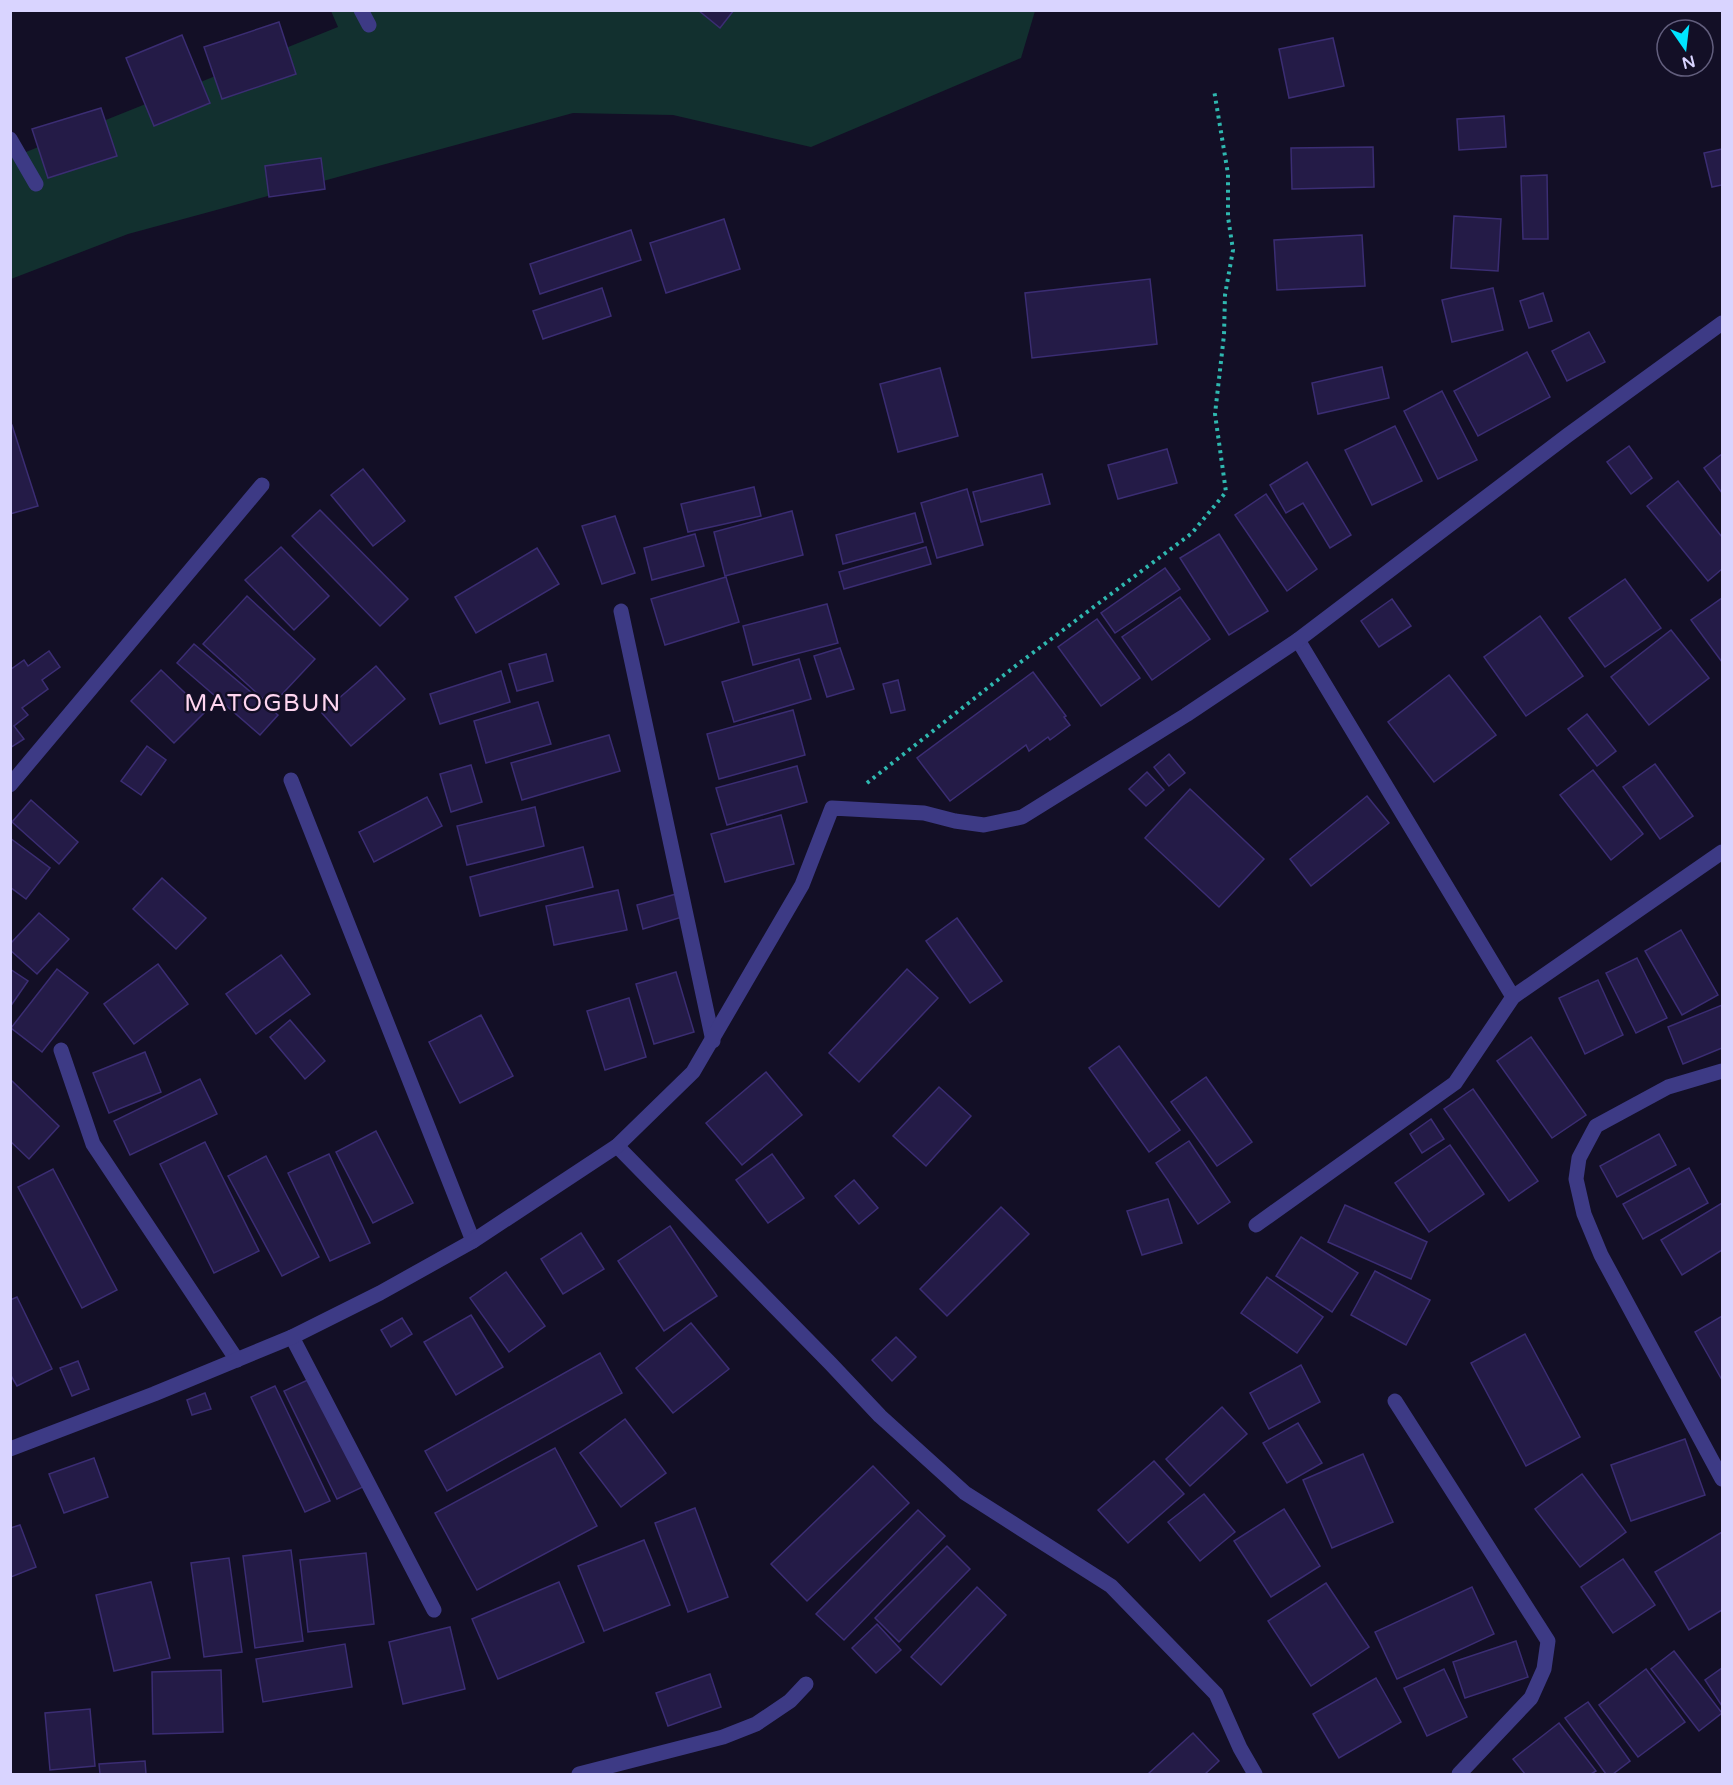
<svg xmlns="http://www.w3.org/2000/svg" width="1733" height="1785" viewBox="0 0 1733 1785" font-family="'Varela Round',sans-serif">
<rect width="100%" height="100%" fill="#130f26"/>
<path fill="#12302f" d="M331 11H1035L1021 58 811 147 673 115 573 113 128 234 11 279V158L338 27Z"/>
<g fill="#241b47" stroke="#3b2d73" stroke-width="1.5">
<path d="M698 10H734L720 28Z"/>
<path d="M279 22 296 74 222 99 204 47Z"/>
<path d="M182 35 210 103 154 126 126 58Z"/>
<path d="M1333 38 1344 86 1289 98 1279 49Z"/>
<path d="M101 108 117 156 48 178 32 129Z"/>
<path d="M1504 116 1506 147 1459 150 1457 119Z"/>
<path d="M1373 147 1374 187 1292 189 1291 148Z"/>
<path d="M1722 149V185L1712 187 1704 153Z"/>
<path d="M321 158 325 189 269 197 265 166Z"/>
<path d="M1547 175 1548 239H1523L1521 176Z"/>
<path d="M1454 216 1501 219 1498 271 1451 268Z"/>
<path d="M724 219 740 269 666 293 650 243Z"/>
<path d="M631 230 641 260 540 294 530 264Z"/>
<path d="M1362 235 1365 286 1277 290 1274 240Z"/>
<path d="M1150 279 1157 344 1032 358 1025 293Z"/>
<path d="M602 288 611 316 543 339 533 311Z"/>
<path d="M1493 288 1503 330 1452 342 1442 300Z"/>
<path d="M1543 293 1552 321 1529 328 1520 301Z"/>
<path d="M1589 332 1605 362 1567 381 1552 351Z"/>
<path d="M1527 352 1550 397 1478 436 1454 391Z"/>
<path d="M1382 367 1389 398 1318 414 1312 383Z"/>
<path d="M940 368 958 436 898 452 880 384Z"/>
<path d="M1442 391 1477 460 1438 479 1404 411Z"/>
<path d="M10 425H12L38 506 10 514Z"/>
<path d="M1395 426 1422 481 1372 505 1345 450Z"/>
<path d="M1629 446 1652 478 1631 494 1607 462Z"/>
<path d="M1167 449 1177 483 1118 499 1108 465Z"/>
<path d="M1722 454V493L1704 468Z"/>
<path d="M1307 462 1351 535 1330 548 1303 503 1286 513 1270 485Z"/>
<path d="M363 469 405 521 373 546 331 495Z"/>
<path d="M1042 474 1050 504 981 522 973 492Z"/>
<path d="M1678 481 1722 537V569L1708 581 1647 506Z"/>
<path d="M754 487 761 516 688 532 681 504Z"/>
<path d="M967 489 983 545 937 558 921 503Z"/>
<path d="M1266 494 1317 569 1287 591 1235 515Z"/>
<path d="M320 510 408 599 380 626 292 536Z"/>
<path d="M792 511 803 555 725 576 714 532Z"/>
<path d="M915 513 923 542 843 564 836 535Z"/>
<path d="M615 516 635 573 602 584 582 526Z"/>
<path d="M695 534 704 566 652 580 644 548Z"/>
<path d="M1219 534 1268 611 1229 635 1180 558Z"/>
<path d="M281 547 329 596 294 630 245 580Z"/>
<path d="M926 547 931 564 844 589 839 572Z"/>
<path d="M537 548 559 584 476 633 455 597Z"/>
<path d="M1165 568 1180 589 1115 633 1101 613Z"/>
<path d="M726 577 739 622 665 645 651 599Z"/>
<path d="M1625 579 1661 628 1605 667 1569 618Z"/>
<path d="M247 596 315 659 271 706 203 644Z"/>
<path d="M1180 597 1210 639 1152 680 1122 637Z"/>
<path d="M1722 598V662L1691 620Z"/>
<path d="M1392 599 1411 626 1379 647 1361 621Z"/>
<path d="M827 604 838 643 753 665 743 626Z"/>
<path d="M1540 616 1583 676 1526 716 1484 657Z"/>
<path d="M1097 619 1140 678 1101 706 1058 647Z"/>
<path d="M1671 630 1709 678 1649 725 1611 677Z"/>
<path d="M194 644 278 715 260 735 177 663Z"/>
<path d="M840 648 854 689 827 697 814 656Z"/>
<path d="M49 651 60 667 42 680 48 689 22 708 28 715 14 726 24 739 10 748V670L24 660 28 666Z"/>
<path d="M546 654 553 681 517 691 509 664Z"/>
<path d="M799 659 811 699 734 722 722 682Z"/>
<path d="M376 666 405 699 351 746 322 713Z"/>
<path d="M161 670 205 712 174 743 131 701Z"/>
<path d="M501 671 510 702 440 724 430 694Z"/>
<path d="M1033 672 1066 716 1064 717 1070 725 1050 740 1048 737 1029 751 1026 745 950 801 917 758Z"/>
<path d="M1449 675 1496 735 1434 782 1388 722Z"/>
<path d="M898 680 905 710 891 713 883 684Z"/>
<path d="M538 702 551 744 486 763 474 721Z"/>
<path d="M793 710 805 755 719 779 707 734Z"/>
<path d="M1587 714 1616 751 1597 766 1568 729Z"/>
<path d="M609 735 620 771 522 800 511 763Z"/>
<path d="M147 746 166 760 141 795 121 781Z"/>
<path d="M1169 754 1185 773 1169 786 1154 767Z"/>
<path d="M1655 764 1693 816 1660 839 1623 787Z"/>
<path d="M471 765 482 802 451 812 440 774Z"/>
<path d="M797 766 807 802 727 825 716 788Z"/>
<path d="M1593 770 1643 834 1611 860 1560 795Z"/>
<path d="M1147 772 1164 790 1146 806 1129 789Z"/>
<path d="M1190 789 1264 859 1219 907 1145 838Z"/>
<path d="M1367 796 1389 823 1311 886 1290 859Z"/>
<path d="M427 797 442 826 374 862 359 832Z"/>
<path d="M31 800 78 842 59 864 12 822Z"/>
<path d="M535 807 544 846 467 865 457 826Z"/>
<path d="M781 815 794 864 725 882 711 834Z"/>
<path d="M10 838 50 868 26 899 10 887Z"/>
<path d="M583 847 593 887 480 916 470 877Z"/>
<path d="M162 878 206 918 176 949 133 909Z"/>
<path d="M618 890 627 930 554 945 546 906Z"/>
<path d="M676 894 682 917 643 929 637 905Z"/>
<path d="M39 913 69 939 37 974 10 950V944Z"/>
<path d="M957 918 1002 981 970 1003 926 941Z"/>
<path d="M1681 930 1718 995 1682 1015 1645 951Z"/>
<path d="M281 955 310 994 256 1034 226 994Z"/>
<path d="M1637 958 1667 1018 1636 1033 1606 973Z"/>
<path d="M158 964 188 1004 134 1044 104 1004Z"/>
<path d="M10 969 28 981 10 1007Z"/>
<path d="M57 969 88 993 42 1052 11 1028Z"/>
<path d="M907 969 938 998 859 1082 829 1053Z"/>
<path d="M676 972 694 1032 654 1044 636 984Z"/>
<path d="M1598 980 1623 1035 1585 1054 1559 998Z"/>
<path d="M629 998 646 1057 605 1070 587 1011Z"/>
<path d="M1722 1005V1048L1683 1064 1668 1027Z"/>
<path d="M481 1015 513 1076 460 1103 429 1042Z"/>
<path d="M290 1020 325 1061 305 1079 270 1037Z"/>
<path d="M1531 1037 1586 1115 1552 1138 1497 1061Z"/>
<path d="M1119 1046 1180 1130 1149 1152 1089 1068Z"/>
<path d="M145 1052 161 1092 109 1113 93 1073Z"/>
<path d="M766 1072 802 1115 742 1165 706 1123Z"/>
<path d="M1206 1077 1252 1142 1217 1166 1171 1102Z"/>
<path d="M200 1079 217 1114 130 1155 114 1121Z"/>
<path d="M11 1080 59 1126 29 1159 10 1141Z"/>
<path d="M939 1087 971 1116 926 1166 893 1136Z"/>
<path d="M1473 1089 1538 1181 1509 1201 1444 1109Z"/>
<path d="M1431 1119 1444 1139 1422 1153 1410 1134Z"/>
<path d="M376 1131 413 1203 373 1223 336 1152Z"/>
<path d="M1659 1134 1676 1165 1617 1197 1600 1166Z"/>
<path d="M1189 1141 1230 1202 1198 1224 1156 1163Z"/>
<path d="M205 1142 259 1251 214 1273 160 1164Z"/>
<path d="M1450 1145 1484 1194 1429 1232 1395 1183Z"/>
<path d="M329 1154 370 1243 330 1261 288 1173Z"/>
<path d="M772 1154 804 1198 768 1223 736 1180Z"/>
<path d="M266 1156 319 1257 282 1276 228 1176Z"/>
<path d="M1689 1168 1708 1203 1643 1239 1623 1204Z"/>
<path d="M53 1169 117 1290 82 1308 18 1187Z"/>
<path d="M854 1180 878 1208 859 1224 835 1196Z"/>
<path d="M1168 1199 1182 1243 1142 1255 1127 1211Z"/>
<path d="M1722 1203V1250L1682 1275 1661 1240Z"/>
<path d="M1345 1205 1427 1242 1411 1279 1328 1242Z"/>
<path d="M1001 1207 1029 1234 947 1316 920 1289Z"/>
<path d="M670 1226 717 1296 664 1331 618 1261Z"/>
<path d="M581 1233 604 1269 563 1294 541 1259Z"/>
<path d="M1301 1237 1358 1273 1332 1312 1276 1276Z"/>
<path d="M1375 1271 1430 1300 1406 1345 1351 1315Z"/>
<path d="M506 1272 545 1326 509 1352 470 1298Z"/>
<path d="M1267 1277 1323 1317 1297 1353 1241 1313Z"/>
<path d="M17 1297 52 1369 17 1386 10 1374V1300Z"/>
<path d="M471 1315 503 1367 456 1395 424 1342Z"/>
<path d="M1722 1316V1380L1695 1332Z"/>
<path d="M402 1318 412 1334 391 1347 381 1330Z"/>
<path d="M691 1323 729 1369 673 1413 636 1368Z"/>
<path d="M1525 1334 1580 1437 1526 1466 1471 1363Z"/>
<path d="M896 1337 916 1357 892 1381 872 1360Z"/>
<path d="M600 1353 622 1393 447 1491 425 1451Z"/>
<path d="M78 1361 89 1389 72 1396 60 1368Z"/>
<path d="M1301 1365 1320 1402 1269 1429 1250 1393Z"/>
<path d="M312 1378 365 1486 337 1499 284 1391Z"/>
<path d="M275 1386 330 1501 305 1512 251 1397Z"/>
<path d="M205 1393 211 1409 192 1415 187 1400Z"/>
<path d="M1222 1407 1247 1434 1190 1486 1166 1459Z"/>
<path d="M625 1419 666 1473 621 1507 580 1453Z"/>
<path d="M1298 1423 1322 1463 1287 1483 1263 1443Z"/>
<path d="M1685 1439 1705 1495 1631 1521 1611 1465Z"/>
<path d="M555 1448 597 1526 477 1590 435 1513Z"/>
<path d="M1363 1454 1393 1522 1332 1548 1303 1480Z"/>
<path d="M94 1458 108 1497 64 1513 49 1474Z"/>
<path d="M1154 1461 1184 1494 1128 1543 1098 1510Z"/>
<path d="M873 1466 909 1503 807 1601 771 1564Z"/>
<path d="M1582 1474 1626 1532 1580 1567 1535 1509Z"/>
<path d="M1204 1494 1235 1532 1200 1561 1168 1522Z"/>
<path d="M695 1508 728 1597 688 1612 655 1523Z"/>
<path d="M1284 1509 1320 1566 1271 1597 1234 1541Z"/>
<path d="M918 1510 945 1536 844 1640 816 1614Z"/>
<path d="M20 1525 36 1567 11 1577 10 1528Z"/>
<path d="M1722 1532V1610L1689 1630 1655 1572Z"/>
<path d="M644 1540 670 1605 604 1631 578 1566Z"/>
<path d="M947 1546 970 1569 899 1642 875 1618Z"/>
<path d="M291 1550 303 1641 255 1648 243 1556Z"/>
<path d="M366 1553 374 1624 308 1632 300 1560Z"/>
<path d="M229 1558 242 1652 204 1657 191 1563Z"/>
<path d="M1623 1559 1655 1605 1613 1633 1581 1587Z"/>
<path d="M151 1582 170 1658 114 1671 96 1595Z"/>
<path d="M559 1582 584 1642 498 1679 472 1619Z"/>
<path d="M1326 1583 1369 1647 1311 1686 1268 1621Z"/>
<path d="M977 1587 1006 1615 941 1685 911 1657Z"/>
<path d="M1472 1587 1494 1634 1397 1679 1375 1632Z"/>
<path d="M877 1624 901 1650 876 1673 852 1648Z"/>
<path d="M450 1627 465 1689 403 1704 389 1642Z"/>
<path d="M1516 1641 1528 1677 1465 1698 1453 1662Z"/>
<path d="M345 1644 352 1687 263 1702 256 1659Z"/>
<path d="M1674 1651 1722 1713 1699 1731 1651 1669Z"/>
<path d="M1722 1668V1706L1705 1680Z"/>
<path d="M1444 1669 1467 1717 1427 1736 1404 1688Z"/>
<path d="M1646 1669 1685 1722 1638 1757 1599 1705Z"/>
<path d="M221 1670 223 1732 153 1734 152 1672Z"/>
<path d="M710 1674 721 1707 668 1726 656 1693Z"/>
<path d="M1376 1678 1401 1722 1339 1758 1313 1714Z"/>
<path d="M1588 1702 1630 1761 1613 1774H1606L1565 1718Z"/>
<path d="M90 1709 95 1766 50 1770 45 1713Z"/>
<path d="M1559 1723 1596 1771 1591 1774H1525L1513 1759Z"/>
<path d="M1193 1733 1219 1761 1205 1774H1148Z"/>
<path d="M145 1761 146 1774H100L99 1764Z"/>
</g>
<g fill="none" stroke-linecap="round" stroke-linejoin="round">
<path stroke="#2fb8b0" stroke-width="4" stroke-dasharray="3 4.5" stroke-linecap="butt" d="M867 783 1018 664 1192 533 1226 492 1215 414 1224 335 1225 295 1233 250 1228 217V174L1214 90"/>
<g stroke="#3d3a85" stroke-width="15">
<path d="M361 10 369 25"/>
<path d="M10 139 36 184"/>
<path d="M621 611 713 1041"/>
<path d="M1298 640 1513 997"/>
<path d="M291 780 473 1241"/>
<path d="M10 785 262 485"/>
<path d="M61 1050 93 1144 237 1360"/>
<path d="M1722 1071 1668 1087 1596 1126 1579 1158 1576 1179 1584 1214 1601 1255 1722 1479"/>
<path d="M617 1146 830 1363 880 1416 965 1493 1111 1586 1216 1694 1240 1748 1255 1774"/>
<path d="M1256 1225 1455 1083 1513 997 1722 852"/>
<path d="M292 1337 434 1610"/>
<path d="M1395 1401 1548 1641 1544 1669 1531 1698 1459 1774"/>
<path d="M10 1449 154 1394 292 1337 380 1293 473 1241 617 1146 693 1072 802 885 832 808 924 813 955 821 984 825 1022 817 1186 715 1298 640 1568 435 1722 323"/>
<path d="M579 1774 723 1737 756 1724 790 1701 806 1684"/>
</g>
</g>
<g text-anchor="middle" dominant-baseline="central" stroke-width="5" stroke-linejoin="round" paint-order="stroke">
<g font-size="24" letter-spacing="1.5" fill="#ffd6f0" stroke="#130f26">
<text x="263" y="703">MATOGBUN</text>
</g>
</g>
<rect width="1733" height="1785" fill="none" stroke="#d9d4ff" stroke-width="24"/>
<g transform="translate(1685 48) rotate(166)"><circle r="28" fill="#130f26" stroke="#625e7d" stroke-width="1.5"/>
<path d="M0-4.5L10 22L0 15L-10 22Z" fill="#00e5ff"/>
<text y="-9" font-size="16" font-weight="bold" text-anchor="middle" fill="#d9d4ff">N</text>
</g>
</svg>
